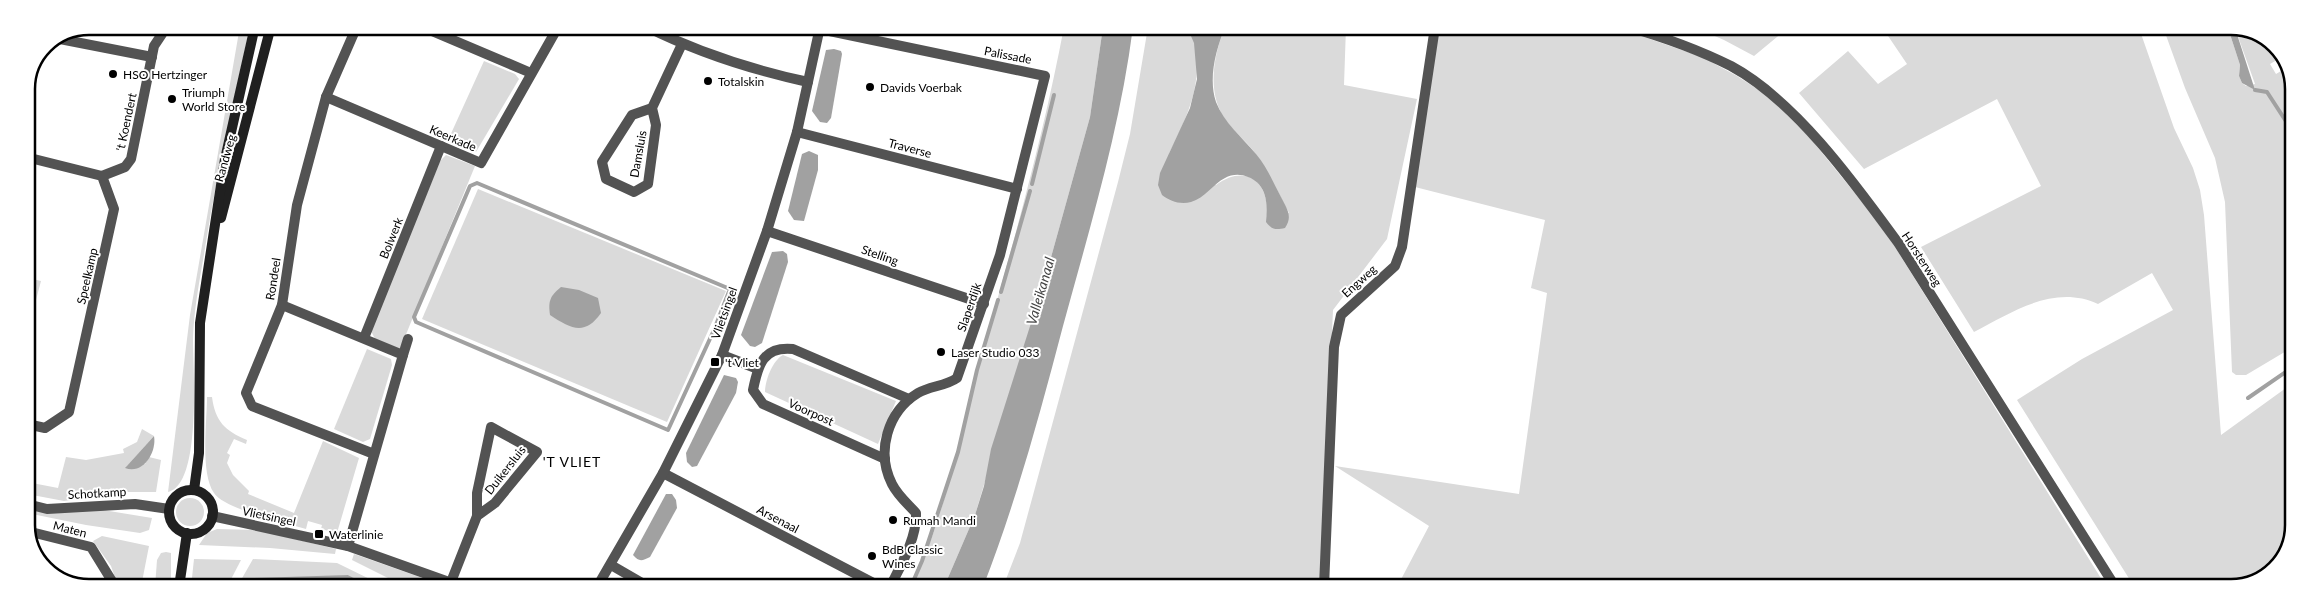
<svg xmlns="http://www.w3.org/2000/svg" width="2320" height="614" viewBox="0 0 2320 614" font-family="Lato,sans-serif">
<rect width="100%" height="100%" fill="#fff"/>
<g fill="#dadada">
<path d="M240 26H250C234 98 218 169 206 242 201 274 194 306 193 339 193 368 202 485 168 492L190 315Z"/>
<path d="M1064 27H1103L1090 117 1045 279 975 515 944 587H911C936 536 950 480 964 426 968 412 969 399 973 385 1007 266 1041 148 1064 27Z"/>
<path d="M1148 27H1187C1190 33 1194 39 1195 45 1203 85 1186 119 1169 154L1216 185C1243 165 1267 178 1267 211L1289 213C1279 194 1269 174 1257 156 1249 143 1236 134 1227 122 1206 94 1213 57 1225 27H1346L1344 85 1417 99 1387 239 1333 310 1321 587H1003L1020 543 1118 182 1130 134Z"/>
<path d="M1439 27H1615L1702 57 1737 76 1765 94 1778 106 1810 138 1871 213 1895 247 2107 588 1397 587 1429 526 1335 466 1519 494 1547 293 1531 288 1545 220 1415 187Z"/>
<path d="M1694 27H1789L1754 56 1724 40Z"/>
<path d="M1882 27 2139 28 2174 128 2193 168 2200 190 2204 215 2221 435 2293 383 2292 537 2272 572 2231 588H2135L2017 400 2082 359 2173 310 2152 273 2098 304C2054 284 2012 312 1974 332L1921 247 2041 186 1997 99 1864 169 1799 93 1848 51 1878 84 1907 64Z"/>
<path d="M2163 27 2228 28 2240 65 2239 76 2242 83 2246 86 2255 84 2235 28C2250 28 2276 44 2282 57L2270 64 2276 74 2286 68 2294 85 2293 347 2246 375H2236L2232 372 2225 202 2215 158 2185 88Z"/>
<path d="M484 61 515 74 519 79 476 152 451 141 449 138Z"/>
<path d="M446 155 475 166 400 349 375 339 371 331 440 161Z"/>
<path d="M478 189 726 291 667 422 422 319Z"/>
<path d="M28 278 41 281 32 315 27 314Z"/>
<path d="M367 349 391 359 392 365 370 439 363 442 334 429Z"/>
<path d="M783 355 896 401 878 444 765 392C765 381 772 361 783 355Z"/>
<path d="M207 397H212C215 421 225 431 247 440L246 444 234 439 227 453 230 455 227 463 233 475 249 491 248 494 294 513 323 441 359 458 337 533 321 529 322 525 308 521 306 529C286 523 224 509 214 493 200 473 207 421 207 397Z"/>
<path d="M142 429 154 436 126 467 145 464 149 457 161 460 156 492H126L64 501 27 494V482L58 488 66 457 86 460 124 453 123 449 137 442Z"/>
<circle cx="190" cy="512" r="14"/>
<path d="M27 508 103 510 152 518 149 530 140 533 86 525 27 513Z"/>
<path d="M217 529 257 530 336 549 335 554 270 548 199 545 207 533Z"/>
<path d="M102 536 149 546 141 587 118 586 111 566 93 541Z"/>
<path d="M166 552 171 553V587H155L157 560 161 553Z"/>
<path d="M354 554 434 582 438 587H406L352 560Z"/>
<path d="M194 559 241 560 227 587H191Z"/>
<path d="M253 559 337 563 386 587H369L348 575 237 587Z"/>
</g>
<g fill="#a1a1a1">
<path d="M1103 27H1133C1120 129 1090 227 1063 326 1040 414 1016 502 983 587H944L975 515 984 486 991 449 1045 279 1090 117Z"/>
<path d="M1187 27H1225C1216 50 1208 78 1216 102 1224 123 1242 137 1256 154 1267 167 1273 182 1281 197 1287 209 1293 216 1285 228 1276 230 1272 230 1266 222 1268 204 1267 184 1248 177 1241 174 1232 174 1225 178 1213 184 1205 198 1191 202 1180 205 1170 201 1162 195L1158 185 1160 173 1190 108 1197 79 1194 43Z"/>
<path d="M2228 28H2235L2255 90 2242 83 2239 76 2240 65Z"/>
<path d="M834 49 841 51 842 54 831 118 827 123 820 122 812 111 826 50Z"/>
<path d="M809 151 818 155V170L804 221 794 220 788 211 802 154Z"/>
<path d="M783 251 787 254 788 262 762 343 755 347 750 346 741 335 772 252Z"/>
<path d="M561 287 579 290 598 298 601 313C585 336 571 329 550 315 548 301 550 296 561 287Z"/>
<path d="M724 375 736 378 738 382 736 393 697 466 692 467 687 462 686 453Z"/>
<path d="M154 436C157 452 143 475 125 468Z"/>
<path d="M666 494H672L676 500 677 508 650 557C642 561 639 562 633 555Z"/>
<path d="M348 575 371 587H339L331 582 327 587 265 585 241 587 253 578Z"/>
</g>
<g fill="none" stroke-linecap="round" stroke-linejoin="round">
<g stroke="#a1a1a1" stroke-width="4">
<path d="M2255 90 2267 92 2293 132"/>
<path d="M477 183 730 289 714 330 668 430 416 322 414 317 470 186Z"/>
<path d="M1032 184 1054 95"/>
<path d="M1001 292 1030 191"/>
<path d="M2248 398 2293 367"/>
<path d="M912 584 922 561 958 452 977 370 998 300"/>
</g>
<g stroke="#535353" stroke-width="10">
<path d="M357 26 326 97 297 205 282 305 246 393 252 406 374 454"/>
<path d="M420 26 531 73"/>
<path d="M647 27C697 52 753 70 808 82"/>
<path d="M820 29 1045 76 1000 255 957 378C946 386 930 386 918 393 887 412 876 452 892 484 898 496 908 504 916 513 917 538 901 565 890 587"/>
<path d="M60 39 152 57"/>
<path d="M326 97 481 163 558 27"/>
<path d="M652 108 632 115 602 162 606 179 634 192 648 184 656 125 652 108 682 44"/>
<path d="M797 132 1017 189"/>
<path d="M26 157 102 176 114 209 69 412 45 428 27 424"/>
<path d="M102 176 125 167 131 159 154 46 162 34 163 26"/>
<path d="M767 231 984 304"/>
<path d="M282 305 403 355 348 546"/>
<path d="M364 338 441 146"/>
<path d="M403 355 408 339"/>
<path d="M722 355 758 369"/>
<path d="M885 459 763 404 753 390C758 365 763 346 793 349L909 399"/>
<path d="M663 473 881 587"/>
<path d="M27 504 47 509 135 504 169 509"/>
<path d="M212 516 348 546 463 587"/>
<path d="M27 531 91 547 115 586"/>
<path d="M611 565 649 587"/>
<path d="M449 587 477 516V493L491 427 537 452 495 503 477 516"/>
<path d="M597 587 663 473 722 355 767 231 797 132 820 27"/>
<path d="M1324 587 1334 347 1341 315 1395 266 1402 247 1435 27"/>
</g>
<path stroke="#535353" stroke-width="10" d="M1628 27C1663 37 1699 50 1731 66 1796 101 1856 185 1899 244L2116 588"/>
<g stroke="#202020" stroke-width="10">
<path d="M221 218 271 26"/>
<path d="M194 490 199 453 200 323 225 159 255 26"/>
<circle cx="191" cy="512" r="22"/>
<path d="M179 587 187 533"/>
</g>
</g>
<g fill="#000" stroke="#fff" stroke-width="2">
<circle cx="113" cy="74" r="5"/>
<circle cx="708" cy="81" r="5"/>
<circle cx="870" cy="87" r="5"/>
<circle cx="172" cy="99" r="5"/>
<circle cx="941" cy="352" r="5"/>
<rect x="710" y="357" width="10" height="10" rx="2.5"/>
<circle cx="893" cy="520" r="5"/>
<rect x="314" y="529" width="10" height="10" rx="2.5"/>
<circle cx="872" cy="556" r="5"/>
</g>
<g text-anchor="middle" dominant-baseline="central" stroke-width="4" stroke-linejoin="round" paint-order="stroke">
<g font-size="12" fill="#000" stroke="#fff">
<text transform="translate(1008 55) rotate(11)">Palissade</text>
<text transform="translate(126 122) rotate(-78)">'t Koendert</text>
<text transform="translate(453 138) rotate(23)">Keerkade</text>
<text transform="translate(910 148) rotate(15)">Traverse</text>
<text transform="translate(638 154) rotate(-80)">Damsluis</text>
<text transform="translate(225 158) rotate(-74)">Randweg</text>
<text transform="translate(391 238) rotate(-68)">Bolwerk</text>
<text transform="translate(880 255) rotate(19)">Stelling</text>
<text transform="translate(1922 259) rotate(57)">Horsterweg</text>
<text transform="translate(87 276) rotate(-77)">Speelkamp</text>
<text transform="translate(273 279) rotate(-81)">Rondeel</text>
<text transform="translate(1359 281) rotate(-42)">Engweg</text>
<text transform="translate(969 307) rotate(-71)">Slaperdijk</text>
<text transform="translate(724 313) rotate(-70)">Vlietsingel</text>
<text transform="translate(811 412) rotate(24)">Voorpost</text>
<text transform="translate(505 470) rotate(-52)">Duikersluis</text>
<text transform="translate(97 493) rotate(-3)">Schotkamp</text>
<text transform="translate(269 516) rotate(12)">Vlietsingel</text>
<text transform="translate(778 519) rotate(28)">Arsenaal</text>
<text transform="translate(70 529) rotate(14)">Maten</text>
</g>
<g font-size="12" fill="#000" stroke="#fff" text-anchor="start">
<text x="123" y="74">HSO Hertzinger</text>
<text x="718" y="81">Totalskin</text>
<text x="880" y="87">Davids Voerbak</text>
<text x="182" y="92">Triumph<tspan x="182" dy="14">World Store</tspan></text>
<text x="951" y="352">Laser Studio 033</text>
<text x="725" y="362">'t Vliet</text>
<text x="903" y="520">Rumah Mandi</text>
<text x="329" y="534">Waterlinie</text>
<text x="882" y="549">BdB Classic<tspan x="882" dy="14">Wines</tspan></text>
</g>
<g font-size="14" font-style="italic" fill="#424242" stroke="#fff">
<text transform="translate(1040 291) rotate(-74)">Valleikanaal</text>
</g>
<g font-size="14" letter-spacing="1" fill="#000" stroke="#fff">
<text x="572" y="461">'T VLIET</text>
</g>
</g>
<path d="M0 0H2320V614H0ZM89 35H2231A54 54 0 0 1 2285 89V525A54 54 0 0 1 2231 579H89A54 54 0 0 1 35 525V89A54 54 0 0 1 89 35Z" fill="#fff" fill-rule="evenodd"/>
<path fill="none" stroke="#000" stroke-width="2.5" d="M89 35H2231A54 54 0 0 1 2285 89V525A54 54 0 0 1 2231 579H89A54 54 0 0 1 35 525V89A54 54 0 0 1 89 35Z"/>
</svg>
